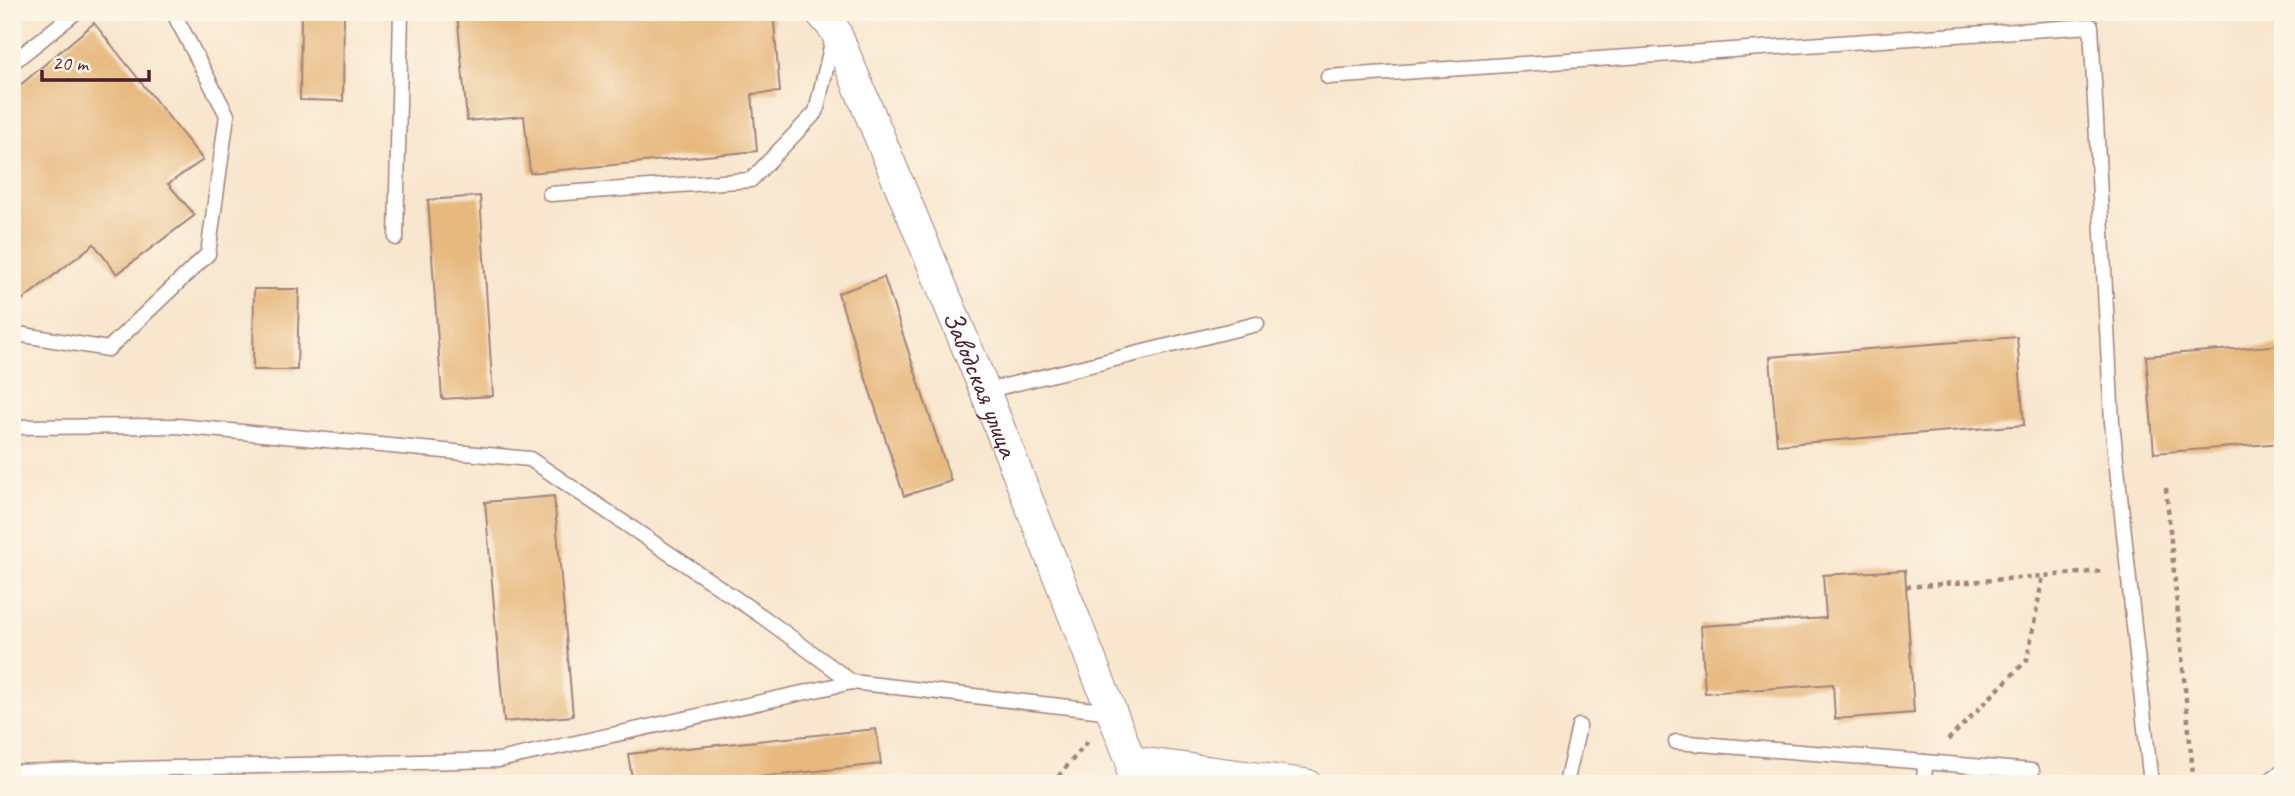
<svg xmlns="http://www.w3.org/2000/svg" width="2295" height="796" viewBox="0 0 2295 796" font-family="Caveat,sans-serif">
<rect width="100%" height="100%" fill="#fcf5e5"/>
<filter id="ink" filterUnits="userSpaceOnUse"><feTurbulence type="fractalNoise" baseFrequency=".0143" numOctaves="2"/><feDisplacementMap in="SourceGraphic" scale="14" xChannelSelector="R" yChannelSelector="G"/><feConvolveMatrix kernelMatrix="1 2 1 2 8 2 1 2 1" color-interpolation-filters="sRGB"/></filter>
<filter id="wash" filterUnits="userSpaceOnUse"><feTurbulence type="fractalNoise" baseFrequency=".00686" numOctaves="4" result="noise"/><feDisplacementMap in="SourceGraphic" scale="28" xChannelSelector="R" yChannelSelector="G"/><feGaussianBlur stdDeviation="1.57" result="paint"/><feColorMatrix in="noise" values="0 0 0 0 0 0 0 0 0 0 0 0 0 0 0 0 0 1.4 0 .05"/><feComposite in="paint" operator="in"/></filter>
<g filter="url(#wash)">
<rect width="100%" height="100%" fill="#f8e6ce"/>
<g id="blocks">
<g fill="#e7b97f">
<path d="M301 12H344L343 101 300 100Z"/>
<path d="M457 12H773L780 92 752 94 757 151 530 173 524 116 467 121Z"/>
<path d="M94 23 203 160 168 184 195 215 117 274 94 244 21 301 12 291V92Z"/>
<path d="M480 196 493 396 442 399 428 200Z"/>
<path d="M884 277 951 481 904 496 838 293Z"/>
<path d="M254 289H299L297 370H253Z"/>
<path d="M2017 337 2024 425 1777 445 1770 357Z"/>
<path d="M2283 345V443L2154 453 2146 356Z"/>
<path d="M554 496 573 716 504 722 485 502Z"/>
<path d="M1905 570 1914 713 1835 719 1833 684 1705 693 1701 626 1826 618 1823 575Z"/>
<path d="M876 729 881 764 697 784H633L628 754Z"/>
</g>
</g>
</g>
<g filter="url(#ink)">
<use href="#blocks" fill-opacity="0" stroke="#a1827c" stroke-width="2"/>
<g fill="none" stroke-linecap="round" stroke-linejoin="round">
<defs>
<g id="lane">
<path d="M12 63 76 12"/>
<path d="M1328 77 2091 26 2112 422 2151 784"/>
<path d="M550 194 751 180 816 112 833 38"/>
<path d="M396 238 401 12"/>
<path d="M12 333 108 349 208 254 227 115 173 12"/>
<path d="M985 391 1257 324"/>
<path d="M12 427 177 426 530 459 763 617 852 682"/>
<path d="M1676 742 1925 762"/>
<path d="M12 772 499 760 852 682 1112 712"/>
<path d="M1566 784 1579 726"/>
<path d="M1924 784 1925 762 2032 771"/>
<path d="M2265 784 2283 771"/>
</g>
<g id="street">
<path id="s1" d="M820 12 835 30 985 391 1131 761 1132 784"/>
<path d="M1131 761 1306 784"/>
</g>
</defs>
<use href="#lane" stroke="#a1827c" stroke-width="17"/>
<use href="#street" stroke="#a1827c" stroke-width="32"/>
<g stroke="#a1827c" stroke-width="4.5" stroke-dasharray="5 5" stroke-linecap="butt">
<path d="M2166 488 2194 784"/>
<path d="M1906 587 2104 571"/>
<path d="M1948 740 2027 660 2043 576"/>
<path d="M1052 784 1089 740"/>
</g>
<use href="#lane" stroke="#fff" stroke-width="14"/>
<use href="#street" stroke="#fff" stroke-width="30"/>
</g>
</g>
<g text-anchor="middle" dominant-baseline="central" stroke-width="7" stroke-linejoin="round" paint-order="stroke">
<g font-size="28" fill="#4a1f2b" stroke="#fcf5e5">
<text stroke="none"><textPath href="#s1" startOffset="406">Заводская улица</textPath></text>
</g>
</g>
<rect width="2295" height="796" fill="none" stroke="#fcf5e5" stroke-width="42"/>
<path d="M42 70v10h107v-10" fill="none" stroke="#4a1f2b" stroke-width="3.5"/>
<text x="52" y="70" font-size="21" fill="#4a1f2b" stroke="#fcf5e5" stroke-width="5" paint-order="stroke">20 m</text>
</svg>
